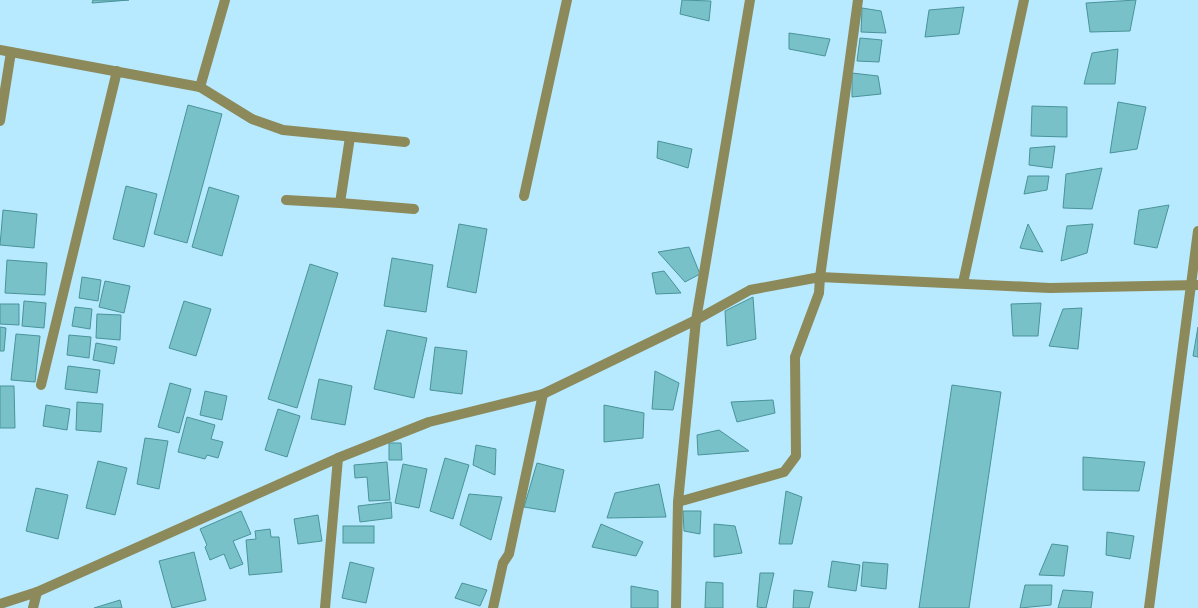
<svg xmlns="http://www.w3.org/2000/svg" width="1198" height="608" viewBox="0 0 1198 608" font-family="Helvetica,sans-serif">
<rect width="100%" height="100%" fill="#b7eafe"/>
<g fill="#78c1c9" stroke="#4a939a">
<path d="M93 0H129L92 3Z"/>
<path d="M682 0 711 1 709 21 680 14Z"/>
<path d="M1136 0 1130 31 1090 32 1086 3Z"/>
<path d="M964 7 959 34 925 37 929 10Z"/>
<path d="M862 8 881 11 886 33 861 32Z"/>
<path d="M789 33 830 39 825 56 789 49Z"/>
<path d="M860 38 882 40 879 62 857 61Z"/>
<path d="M1118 49 1115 84H1084L1092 53Z"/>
<path d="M852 73 878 76 881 94 852 97Z"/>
<path d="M1118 102 1146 107 1137 149 1110 153Z"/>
<path d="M188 105 222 114 187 243 154 234Z"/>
<path d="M1032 106 1067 107V137L1031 136Z"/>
<path d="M658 141 692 149 688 168 657 158Z"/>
<path d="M1055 146 1052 168 1029 165 1030 148Z"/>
<path d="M1102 168 1092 209 1063 208 1066 174Z"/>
<path d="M1028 176H1049L1047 190 1024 194Z"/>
<path d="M126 186 157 194 144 247 113 239Z"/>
<path d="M209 187 239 196 222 256 192 247Z"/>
<path d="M1169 205 1157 248 1134 244 1139 210Z"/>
<path d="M3 210 37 214 34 248 0 245Z"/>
<path d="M459 224 487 229 476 293 447 287Z"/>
<path d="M1028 224 1043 252 1020 248Z"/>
<path d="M1093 224 1087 253 1061 261 1067 226Z"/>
<path d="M689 247 700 274 685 282 658 252Z"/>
<path d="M392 258 433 265 426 312 384 306Z"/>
<path d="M7 260 47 263 45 295 5 293Z"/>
<path d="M310 264 338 273 297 408 268 399Z"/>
<path d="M664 271 681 293 656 294 652 273Z"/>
<path d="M82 277 101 280 98 301 79 298Z"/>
<path d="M105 281 130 286 124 313 99 307Z"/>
<path d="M753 297 756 339 727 346 725 311Z"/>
<path d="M24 301 46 303 44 328 22 326Z"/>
<path d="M184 301 211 309 196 356 169 348Z"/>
<path d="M1041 303 1038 336H1013L1011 304Z"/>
<path d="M0 304H19V325L0 324Z"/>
<path d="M75 307 92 309 90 329 72 326Z"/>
<path d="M1082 308 1078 349 1049 346 1063 309Z"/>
<path d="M97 314 121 315 120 340 96 338Z"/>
<path d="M0 327 6 328 4 351H0Z"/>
<path d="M1198 327V357L1193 356Z"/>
<path d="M387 330 427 338 414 398 374 389Z"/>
<path d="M16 334 40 336 35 382 11 380Z"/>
<path d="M69 335 91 337 89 358 67 355Z"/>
<path d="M96 343 117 347 114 364 93 360Z"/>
<path d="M435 347 467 351 462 394 430 390Z"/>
<path d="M68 366 100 370 97 393 65 389Z"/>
<path d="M655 371 679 383 673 410 652 409Z"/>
<path d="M319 379 352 386 345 425 311 419Z"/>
<path d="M170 383 191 389 179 433 158 427Z"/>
<path d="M952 385 1001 392 969 608H919Z"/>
<path d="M0 386H14L15 428H0Z"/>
<path d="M205 391 227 396 222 420 200 415Z"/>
<path d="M773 400 775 413 737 422 731 402Z"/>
<path d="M77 402 103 404 101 432 76 430Z"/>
<path d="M46 405 70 409 67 430 43 426Z"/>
<path d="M604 405 644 413 643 438 604 442Z"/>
<path d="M278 409 300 416 287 457 265 450Z"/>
<path d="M187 417 215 425 211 439 223 442 218 458 207 455 205 459 178 452Z"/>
<path d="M719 430 749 451 698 455 697 435Z"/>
<path d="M145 438 168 441 159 489 137 484Z"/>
<path d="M389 443H401L402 460H389Z"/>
<path d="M476 445 496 449 495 475 473 465Z"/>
<path d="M1083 457 1145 462 1139 491 1083 490Z"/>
<path d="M445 458 469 465 453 519 430 511Z"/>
<path d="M98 461 127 468 115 515 86 508Z"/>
<path d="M387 462 390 500 369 501 367 477 355 478 354 465Z"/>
<path d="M537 463 564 470 555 512 524 507Z"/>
<path d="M403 464 427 469 419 508 395 503Z"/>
<path d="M659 484 666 517 607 518 615 493Z"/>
<path d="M36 488 68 495 58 539 26 531Z"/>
<path d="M786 491 802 497 792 544H779Z"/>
<path d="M469 494 502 497 491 540 460 525Z"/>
<path d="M391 502 392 518 360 522 358 506Z"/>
<path d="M241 511 251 534 233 541 243 564 230 569 224 554 210 560 205 547 207 545 200 529Z"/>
<path d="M683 511H701L700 534 684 531Z"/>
<path d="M318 515 322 541 298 544 294 519Z"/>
<path d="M601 524 643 542 636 556 592 547Z"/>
<path d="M714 524 735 526 742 553 714 557Z"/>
<rect x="343" y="526" width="31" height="17"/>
<path d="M270 529 271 537H279L282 572 249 575 246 540 256 539 255 531Z"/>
<path d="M1107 532 1134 536 1130 559 1106 555Z"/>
<path d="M1052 544 1068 546 1064 576 1039 575Z"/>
<path d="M194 552 206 600 172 608 159 561Z"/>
<path d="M832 561 860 565 856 591 828 587Z"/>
<path d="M350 562 374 568 366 603 342 598Z"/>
<path d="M863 562 888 564 886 589 861 586Z"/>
<path d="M760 573H774L766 608 757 607Z"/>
<path d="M706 582 723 583V608H705Z"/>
<path d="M462 583 487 590 480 606 455 598Z"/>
<path d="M1025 585H1052L1051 605 1020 608Z"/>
<path d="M631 586 658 591V608H631Z"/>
<path d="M794 590 813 592 809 608H793Z"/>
<path d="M1063 590 1093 592 1091 608H1058Z"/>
<path d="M120 600 122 608H94Z"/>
</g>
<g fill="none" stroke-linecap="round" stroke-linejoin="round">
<g stroke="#8c895b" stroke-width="10">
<path d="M0 50 200 87 225 0"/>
<path d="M200 87 252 119 283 130 405 142"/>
<path d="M0 121 11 52"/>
<path d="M350 137 340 203 414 209"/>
<path d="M524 196 567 0"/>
<path d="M286 200 340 203"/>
<path d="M963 283 1024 0"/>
<path d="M41 385 117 71"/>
<path d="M678 502 784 472 796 456 795 357 819 293 820 277 858 0"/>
<path d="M0 604 37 592 338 458 429 422 543 394 696 320 750 290 820 277 1050 288 1198 285"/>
<path d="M33 608 37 592"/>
<path d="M325 608 338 458"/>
<path d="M493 608 503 563 509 554 543 394"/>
<path d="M676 608 678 502 696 320 750 0"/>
<path d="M1149 608 1198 231"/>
</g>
</g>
</svg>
